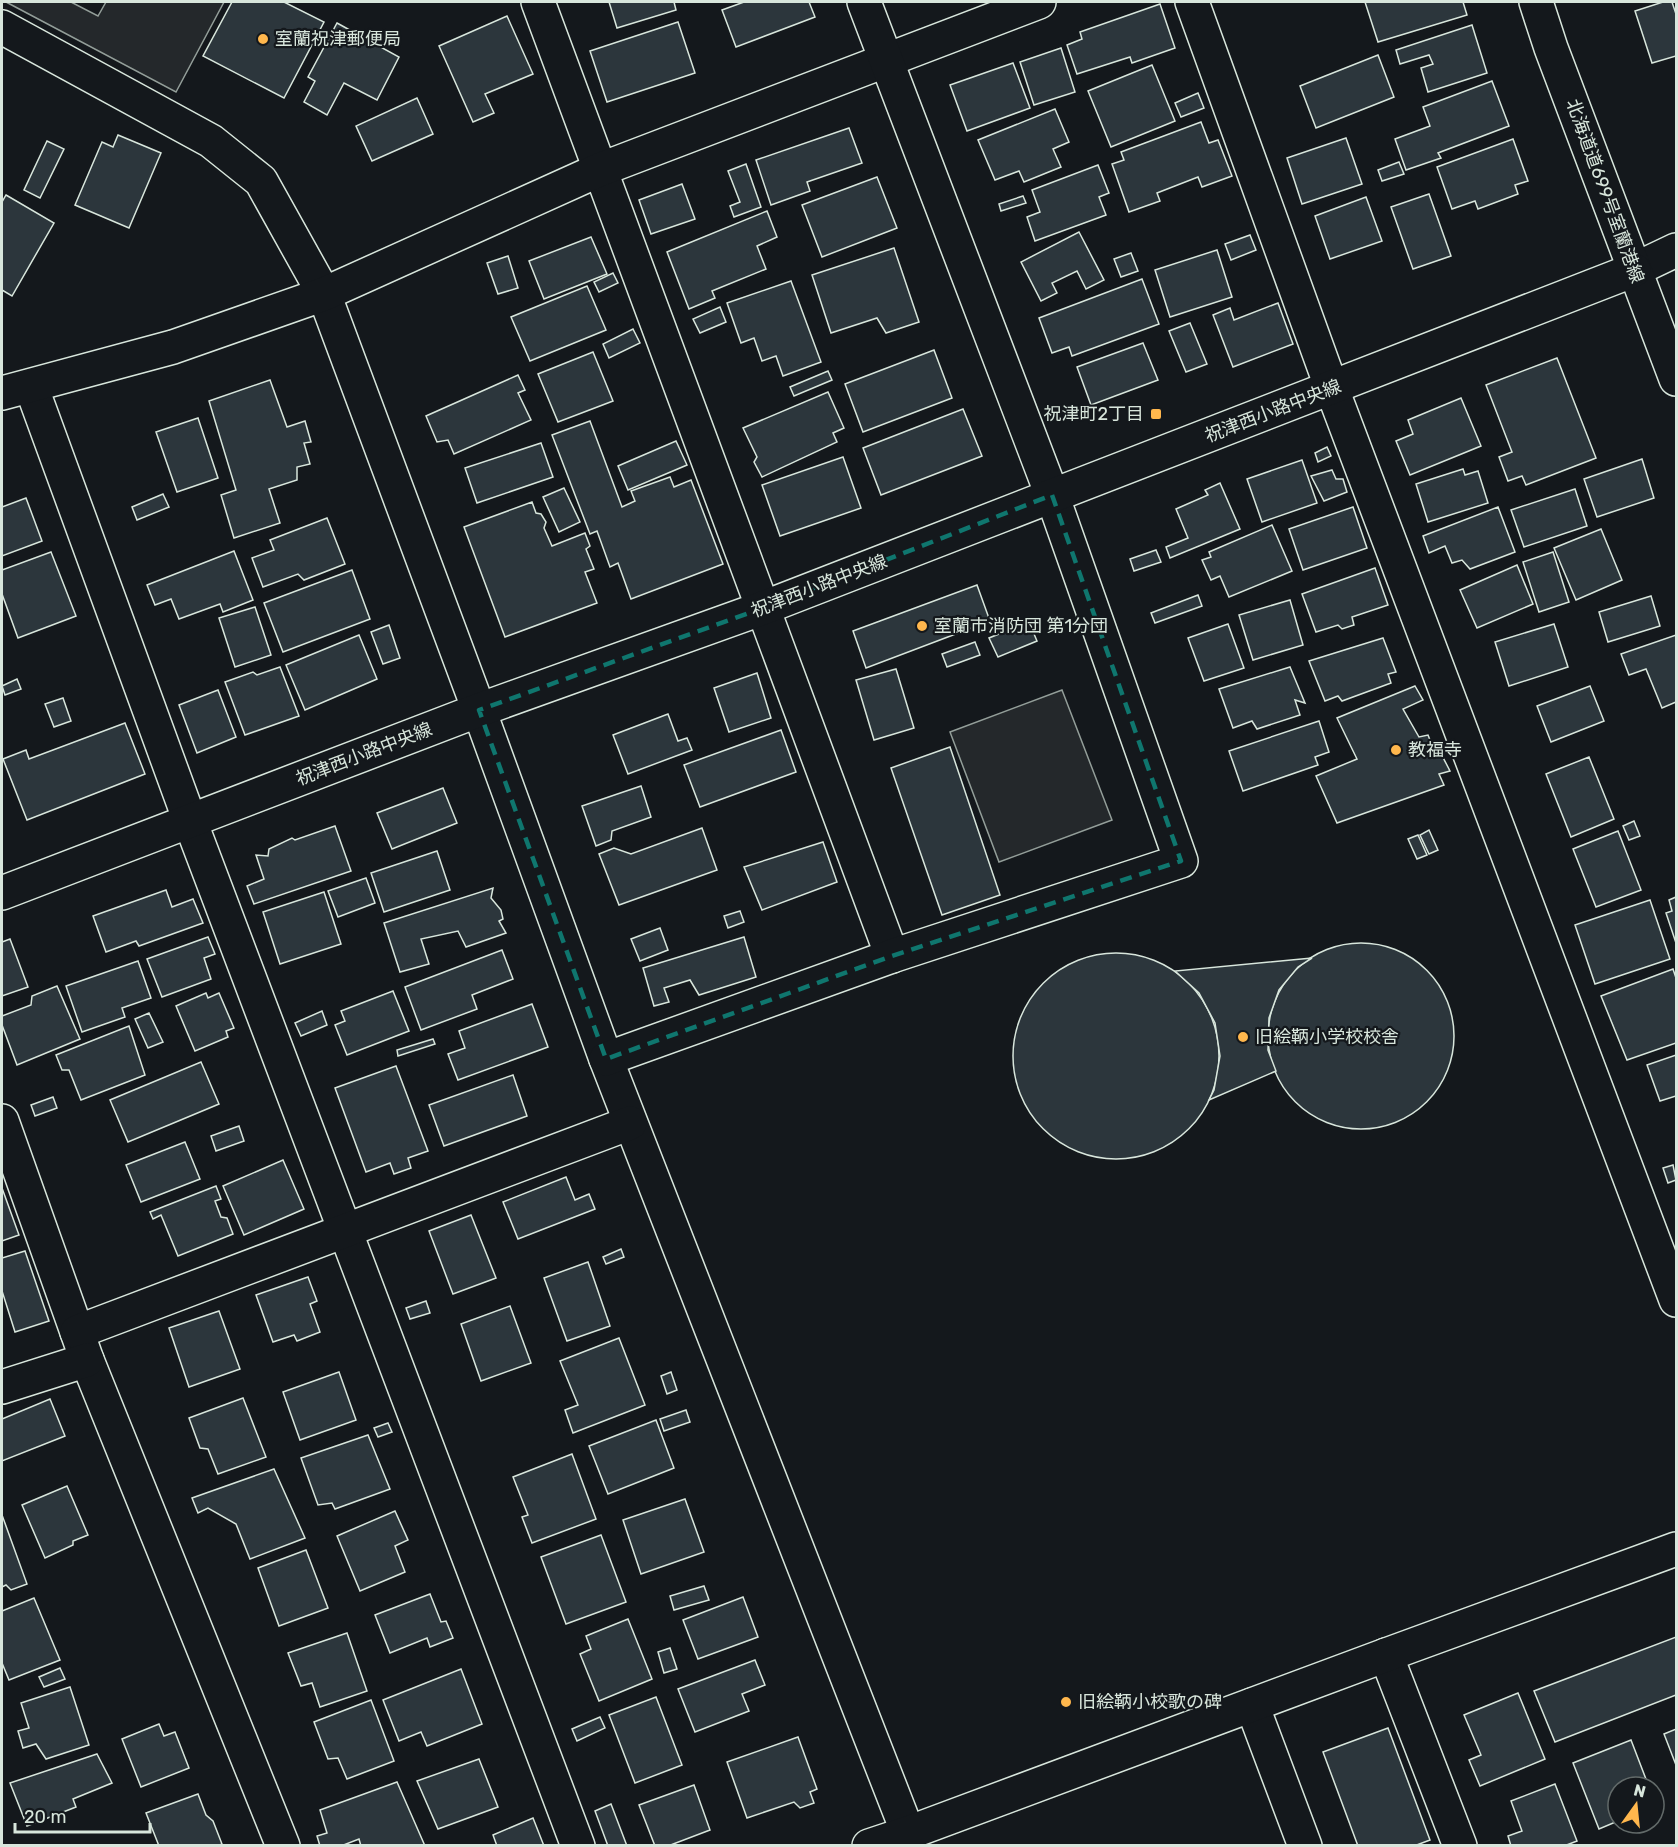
<svg xmlns="http://www.w3.org/2000/svg" width="1678" height="1847" viewBox="0 0 1678 1847" font-family="Rubik,'Noto Sans JP',sans-serif">
<rect width="100%" height="100%" fill="#14181c"/>
<g fill="#24282b" stroke="#939e99" stroke-width="1.5">
<path d="M6 2H71L98 16 106 2H224L176 92Z"/>
<path d="M1062 690 1112 820 999 862 950 732Z"/>
</g>
<g fill="#2c363c" stroke="#d8e6dc" stroke-width="1.5">
<path d="M232 2H284L324 22 284 98 203 56Z"/>
<path d="M609 2H674L676 10 617 28Z"/>
<path d="M744 2H809L815 17 736 47 722 10Z"/>
<path d="M1365 2H1463L1467 15 1378 42Z"/>
<path d="M1663 2H1672L1676 14V56L1652 63 1635 11Z"/>
<path d="M1160 4 1175 48 1132 63 1130 57 1077 74 1067 45 1082 39 1080 32Z"/>
<path d="M507 16 533 74 485 94 494 113 473 122 439 46Z"/>
<path d="M678 22 695 73 607 102 590 51Z"/>
<path d="M337 23 399 57 377 100 344 83 327 115 304 102 315 81 308 77Z"/>
<path d="M1472 25 1487 73 1428 92 1421 68 1433 64 1429 55 1400 64 1396 50Z"/>
<path d="M1061 48 1075 92 1034 105 1020 62Z"/>
<path d="M1378 55 1394 97 1316 128 1300 86Z"/>
<path d="M1013 63 1030 108 967 131 950 85Z"/>
<path d="M1152 65 1175 121 1111 147 1088 91Z"/>
<path d="M1492 81 1509 126 1438 153 1441 158 1406 170 1395 139 1430 126 1423 107Z"/>
<path d="M1198 93 1204 108 1181 117 1175 103Z"/>
<path d="M417 98 433 134 372 161 356 126Z"/>
<path d="M1055 109 1069 142 1053 149 1061 167 1024 182 1019 171 995 180 978 140Z"/>
<path d="M1201 122 1209 143 1218 140 1232 176 1202 187 1198 177 1157 193 1160 201 1129 212 1112 164 1124 160 1121 152Z"/>
<path d="M849 128 862 163 807 182 810 191 771 205 756 160Z"/>
<path d="M118 135 161 153 129 228 75 205 102 142 113 147Z"/>
<path d="M1346 138 1362 184 1302 204 1287 158Z"/>
<path d="M1513 139 1528 181 1515 185 1518 194 1478 209 1475 201 1452 209 1437 167Z"/>
<path d="M47 141 64 149 40 198 24 190Z"/>
<path d="M1399 162 1404 174 1382 181 1378 170Z"/>
<path d="M746 164 761 207 734 217 730 206 740 202 728 171Z"/>
<path d="M1098 165 1109 193 1099 197 1106 215 1035 241 1027 217 1040 212 1032 190Z"/>
<path d="M877 177 897 228 822 257 802 205Z"/>
<path d="M682 184 695 219 651 234 639 200Z"/>
<path d="M1429 194 1451 256 1413 269 1391 207Z"/>
<path d="M6 195 54 223 12 296 2 290V202Z"/>
<path d="M1023 196 1026 203 1001 211 999 204Z"/>
<path d="M1366 197 1382 241 1330 259 1315 216Z"/>
<path d="M767 211 777 237 757 246 766 269 712 291 715 298 689 309 667 252Z"/>
<path d="M1079 232 1104 280 1086 289 1077 271 1052 283 1057 293 1041 301 1021 262Z"/>
<path d="M1250 235 1256 250 1231 260 1225 244Z"/>
<path d="M591 237 607 274 544 299 529 261Z"/>
<path d="M894 248 919 322 886 333 877 318 831 333 812 275Z"/>
<path d="M1217 250 1232 297 1170 317 1155 270Z"/>
<path d="M1131 253 1138 271 1121 277 1114 259Z"/>
<path d="M508 256 518 288 498 294 487 263Z"/>
<path d="M613 273 618 283 599 292 594 282Z"/>
<path d="M1142 279 1159 324 1072 356 1069 347 1052 353 1039 318Z"/>
<path d="M791 281 821 362 783 376 776 356 762 361 754 338 741 343 727 303Z"/>
<path d="M587 286 606 330 530 361 511 317Z"/>
<path d="M1278 303 1293 344 1233 367 1213 315 1230 308 1234 320Z"/>
<path d="M720 307 726 322 700 333 693 319Z"/>
<path d="M1190 323 1207 364 1186 372 1169 331Z"/>
<path d="M633 329 640 343 609 358 603 344Z"/>
<path d="M1143 343 1158 380 1091 405 1077 367Z"/>
<path d="M934 350 952 398 863 432 845 384Z"/>
<path d="M593 352 613 401 558 422 538 374Z"/>
<path d="M1557 358 1596 458 1526 485 1522 476 1508 481 1499 457 1512 452 1486 385Z"/>
<path d="M828 371 832 380 794 396 790 387Z"/>
<path d="M518 375 525 390 518 393 531 420 454 454 448 440 437 442 426 416Z"/>
<path d="M270 380 287 427 305 421 311 442 304 443 310 464 297 467V480L269 489 280 523 234 538 221 495 236 490 209 401Z"/>
<path d="M828 392 844 428 833 433 837 442 762 477 754 462 757 457 743 428Z"/>
<path d="M1461 398 1481 446 1410 475 1396 441 1413 434 1408 420Z"/>
<path d="M963 409 982 456 881 495 863 448Z"/>
<path d="M198 418 218 478 177 492 156 432Z"/>
<path d="M590 421 622 507 635 501 631 491 670 477 674 487 691 480 723 564 631 599 618 563 610 567 597 531 590 534 552 435Z"/>
<path d="M676 441 687 465 628 490 618 466Z"/>
<path d="M541 443 553 477 477 503 465 468Z"/>
<path d="M1327 447 1331 456 1318 462 1315 453Z"/>
<path d="M843 457 861 508 780 536 762 485Z"/>
<path d="M1642 459 1654 498 1597 517 1584 479Z"/>
<path d="M1302 460 1317 503 1262 522 1247 479Z"/>
<path d="M1463 469 1465 475 1478 471 1488 503 1428 522 1416 484Z"/>
<path d="M1332 470 1336 479H1343L1347 492 1324 501 1311 476Z"/>
<path d="M1220 483 1240 529 1170 558 1166 547 1188 538 1176 509 1208 495 1205 490Z"/>
<path d="M564 488 580 522 559 532 543 497Z"/>
<path d="M1575 489 1587 526 1524 547 1511 510Z"/>
<path d="M163 494 169 507 137 520 132 507Z"/>
<path d="M26 498 42 541 2 556V507Z"/>
<path d="M532 502 536 513 541 514 546 522 544 528 552 546 585 533 590 546 586 549 594 569 585 572 597 603 505 637 464 527Z"/>
<path d="M1353 507 1367 548 1303 570 1289 529Z"/>
<path d="M1498 507 1515 552 1470 569 1462 560 1452 563 1445 546 1429 553 1423 536Z"/>
<path d="M327 518 345 564 304 580 298 574 263 587 252 558 274 550 270 540Z"/>
<path d="M1272 525 1292 571 1229 597 1220 576 1211 580 1202 560 1211 557 1209 552Z"/>
<path d="M1601 529 1622 580 1576 600 1554 548Z"/>
<path d="M1156 550 1161 562 1134 571 1130 559Z"/>
<path d="M234 551 253 600 223 612 220 604 179 619 171 599 155 605 147 585Z"/>
<path d="M51 552 76 616 18 638 2 594V570Z"/>
<path d="M1553 552 1569 602 1539 612 1523 562Z"/>
<path d="M1517 565 1533 604 1477 628 1460 590Z"/>
<path d="M1375 568 1388 605 1352 617 1354 625 1342 629 1338 625 1316 632 1302 594Z"/>
<path d="M352 570 370 619 283 652 264 603Z"/>
<path d="M977 585 990 621 866 668 853 631Z"/>
<path d="M1198 595 1202 606 1155 623 1151 613Z"/>
<path d="M1651 596 1660 626 1608 642 1599 612Z"/>
<path d="M1290 600 1303 645 1253 660 1239 615Z"/>
<path d="M255 607 271 655 235 667 219 618Z"/>
<path d="M1029 622 1037 641 998 657 989 638Z"/>
<path d="M1228 624 1244 668 1204 681 1188 638Z"/>
<path d="M1554 624 1568 667 1509 686 1495 642Z"/>
<path d="M389 625 400 658 383 664 371 632Z"/>
<path d="M359 635 377 679 305 710 286 665Z"/>
<path d="M1676 635V702L1662 708 1646 669 1629 675 1621 654Z"/>
<path d="M1383 638 1396 672 1388 674 1391 683 1342 701 1338 696 1325 701 1309 661Z"/>
<path d="M975 642 980 655 947 667 942 654Z"/>
<path d="M280 667 299 716 245 735 225 682 253 672 257 675Z"/>
<path d="M1290 667 1305 703 1295 700 1300 715 1257 729 1252 721 1233 728 1219 689Z"/>
<path d="M896 669 914 728 874 740 856 680Z"/>
<path d="M757 673 771 718 729 732 714 688Z"/>
<path d="M17 679 21 689 5 695 2 686Z"/>
<path d="M1415 686 1423 700 1403 709 1419 737 1428 735 1430 740 1435 742 1450 771 1439 774 1444 785 1337 823 1316 776 1357 759 1337 718Z"/>
<path d="M1590 686 1604 721 1551 742 1537 706Z"/>
<path d="M218 690 236 737 197 753 179 705Z"/>
<path d="M63 698 71 721 54 727 45 704Z"/>
<path d="M668 714 678 741 687 738 692 750 628 774 613 735Z"/>
<path d="M1319 721 1329 752 1315 757 1318 765 1243 791 1229 751Z"/>
<path d="M125 723 145 774 27 820 3 759 26 750 29 759Z"/>
<path d="M781 730 796 772 700 807 684 765Z"/>
<path d="M950 747 1000 895 942 915 891 768Z"/>
<path d="M1589 757 1614 819 1571 837 1546 774Z"/>
<path d="M641 786 651 817 612 831 611 840 596 846 582 806Z"/>
<path d="M443 788 457 823 392 849 377 813Z"/>
<path d="M1634 821 1640 836 1629 840 1623 826Z"/>
<path d="M335 826 351 871 254 904 247 886 264 879 256 855 268 856 269 849 292 838 295 840Z"/>
<path d="M702 828 717 870 619 905 599 854 614 848 631 854Z"/>
<path d="M1429 830 1438 850 1429 854 1420 835Z"/>
<path d="M1618 831 1641 890 1596 907 1573 849Z"/>
<path d="M1418 835 1427 855 1417 859 1408 839Z"/>
<path d="M823 842 837 882 762 910 744 867Z"/>
<path d="M437 851 450 890 384 912 371 873Z"/>
<path d="M366 878 375 903 338 917 328 891Z"/>
<path d="M493 888 491 898 501 910 503 919 499 921 506 933 466 947 458 931 421 939 429 964 400 972 384 923Z"/>
<path d="M166 890 172 907 193 899 203 923 139 946 136 941 106 952 93 916Z"/>
<path d="M324 892 341 944 280 964 263 912Z"/>
<path d="M1676 897V943L1666 913 1672 911 1669 900Z"/>
<path d="M1650 900 1670 959 1595 984 1575 925Z"/>
<path d="M740 911 744 922 728 928 724 916Z"/>
<path d="M660 928 668 950 640 961 631 939Z"/>
<path d="M208 937 215 954 204 958 211 979 162 997 147 959Z"/>
<path d="M744 937 756 977 699 995 690 980 664 988 669 1002 654 1006 643 968Z"/>
<path d="M10 939 28 987 2 996V942Z"/>
<circle cx="1361" cy="1036" r="93"/>
<path d="M502 950 513 979 472 995 477 1009 421 1030 405 987Z"/>
<circle cx="1116" cy="1056" r="103"/>
<path d="M1312 958 1298 967 1279 990 1269 1018 1268 1050 1276 1071 1209 1100 1214 1090 1220 1056 1215 1023 1199 993 1175 971Z"/>
<path d="M138 961 151 998 122 1008 125 1017 82 1032 66 986Z"/>
<path d="M1673 969 1676 978V1043L1627 1060 1601 996Z"/>
<path d="M57 986 80 1039 17 1065 2 1025V1016L31 1005 32 996Z"/>
<path d="M393 991 409 1031 347 1055 335 1025 345 1021 341 1011Z"/>
<path d="M206 993 208 998 219 993 234 1028 226 1031 228 1037 195 1051 176 1006Z"/>
<path d="M532 1004 548 1047 458 1080 448 1054 465 1048 459 1031Z"/>
<path d="M322 1011 327 1025 301 1036 295 1023Z"/>
<path d="M149 1013 163 1042 148 1048 135 1019Z"/>
<path d="M129 1026 145 1075 81 1100 69 1070H62L56 1055Z"/>
<path d="M433 1039 435 1044 398 1056 397 1050Z"/>
<path d="M1676 1055V1096L1660 1101 1647 1065Z"/>
<path d="M201 1062 219 1104 128 1142 110 1100Z"/>
<path d="M396 1066 428 1151 408 1158 411 1168 394 1174 390 1163 366 1172 335 1088Z"/>
<path d="M513 1075 527 1116 444 1146 429 1105Z"/>
<path d="M53 1097 57 1108 35 1116 31 1105Z"/>
<path d="M239 1126 244 1141 216 1151 211 1136Z"/>
<path d="M185 1142 200 1179 141 1202 126 1165Z"/>
<path d="M283 1160 304 1209 244 1235 223 1186Z"/>
<path d="M1673 1165 1676 1180 1668 1183 1663 1168Z"/>
<path d="M566 1177 575 1200 589 1194 595 1209 518 1239 503 1202Z"/>
<path d="M216 1186 221 1199 215 1201 221 1217 227 1218 233 1234 178 1256 161 1215 153 1219 150 1212Z"/>
<path d="M2 1188 19 1235 2 1241Z"/>
<path d="M471 1215 496 1278 453 1294 429 1231Z"/>
<path d="M621 1249 624 1257 606 1264 603 1257Z"/>
<path d="M25 1251 49 1321 15 1332 2 1291V1258Z"/>
<path d="M588 1262 610 1326 567 1341 544 1278Z"/>
<path d="M308 1277 317 1301 310 1304 320 1332 297 1341 294 1335 273 1342 256 1295Z"/>
<path d="M426 1301 430 1313 410 1319 406 1308Z"/>
<path d="M510 1306 531 1363 481 1381 461 1324Z"/>
<path d="M219 1311 240 1369 189 1387 169 1328Z"/>
<path d="M619 1338 645 1405 573 1433 565 1410 578 1405 560 1361Z"/>
<path d="M339 1372 356 1420 300 1440 283 1392Z"/>
<path d="M671 1372 677 1390 667 1394 661 1376Z"/>
<path d="M243 1398 266 1457 218 1474 208 1449 200 1448 189 1418Z"/>
<path d="M50 1399 65 1436 2 1461V1419Z"/>
<path d="M686 1410 690 1422 664 1431 660 1419Z"/>
<path d="M656 1420 674 1468 608 1494 589 1446Z"/>
<path d="M388 1423 392 1432 378 1437 374 1428Z"/>
<path d="M368 1435 390 1489 335 1509 332 1503 318 1505 301 1458Z"/>
<path d="M572 1454 596 1519 532 1543 522 1517 528 1515 513 1477Z"/>
<path d="M274 1469 305 1538 250 1559 236 1524 208 1508 198 1513 192 1498Z"/>
<path d="M67 1486 88 1535 73 1541V1545L45 1558 22 1505Z"/>
<path d="M685 1499 704 1552 641 1574 623 1520Z"/>
<path d="M395 1511 408 1540 395 1546 405 1572 360 1591 337 1536Z"/>
<path d="M2 1515 27 1584 11 1590 6 1585 2 1587Z"/>
<path d="M601 1535 626 1602 566 1624 541 1557Z"/>
<path d="M306 1550 328 1608 279 1626 258 1568Z"/>
<path d="M704 1586 709 1600 674 1610 670 1596Z"/>
<path d="M430 1594 441 1622 446 1621 453 1638 430 1647 427 1638 390 1653 375 1615Z"/>
<path d="M743 1597 758 1637 698 1659 683 1620Z"/>
<path d="M34 1598 60 1660 9 1680 2 1663V1611Z"/>
<path d="M628 1619 652 1679 599 1701 580 1654 591 1649 586 1636Z"/>
<path d="M347 1633 367 1691 320 1707 312 1683 301 1686 288 1653Z"/>
<path d="M1676 1637V1695L1555 1742 1534 1691Z"/>
<path d="M670 1648 677 1669 664 1673 658 1652Z"/>
<path d="M755 1660 765 1685 742 1694 749 1711 695 1732 678 1689Z"/>
<path d="M60 1668 65 1679 44 1687 39 1677Z"/>
<path d="M461 1669 482 1724 427 1746 421 1732 399 1741 383 1700Z"/>
<path d="M70 1687 89 1745 46 1759 36 1744 23 1748 18 1731 29 1728 21 1703Z"/>
<path d="M1518 1693 1545 1759 1480 1786 1469 1760 1481 1755 1464 1715Z"/>
<path d="M656 1697 682 1765 635 1783 609 1715Z"/>
<path d="M371 1700 394 1761 347 1779 338 1758 328 1759 314 1722Z"/>
<path d="M600 1717 605 1728 577 1741 572 1729Z"/>
<path d="M159 1724 164 1736 175 1732 189 1768 141 1787 122 1739Z"/>
<path d="M1388 1728 1430 1840 1414 1846H1358L1323 1752Z"/>
<path d="M1676 1729V1765L1664 1734Z"/>
<path d="M798 1737 817 1789 810 1792 814 1803 800 1808 794 1802 747 1818 727 1762Z"/>
<path d="M1631 1740 1649 1787H1618V1821L1599 1829 1573 1763Z"/>
<path d="M97 1754 112 1783 73 1799 76 1807 27 1826 10 1783Z"/>
<path d="M479 1759 498 1807 438 1829 417 1781Z"/>
<path d="M397 1782 425 1846H361L359 1839 341 1846H320L317 1836 327 1833 320 1810Z"/>
<path d="M1555 1784 1577 1841 1564 1846H1511L1508 1836 1522 1831 1511 1801Z"/>
<path d="M694 1785 710 1830 668 1846H655L639 1805Z"/>
<path d="M198 1794 206 1815 213 1821 222 1844 217 1846H159L146 1813Z"/>
<path d="M611 1804 627 1846H608L595 1811Z"/>
<path d="M533 1818 544 1846H497L493 1835Z"/>
</g>
<g fill="none" stroke-linecap="round" stroke-linejoin="round">
<defs>
<g id="minor">
<path d="M538 2 892 956"/>
<path d="M1192 2 1332 389 1676 1300"/>
<path d="M2 27 211 141 261 181 324 294 479 710 606 1059 908 1833"/>
<path d="M1634 270 1676 250"/>
<path d="M31 386 190 821 578 1846"/>
<path d="M2 393 173 347 324 294 599 170 1039 2"/>
<path d="M606 1059 892 956 1181 861 1052 495 864 2"/>
<path d="M2 1121 87 1360 283 1846"/>
<path d="M77 1332 630 1123"/>
<path d="M2 1387 87 1360"/>
<path d="M1386 1655 1460 1846"/>
<path d="M1252 1705 1305 1846"/>
<path d="M869 1846 908 1833 1386 1655 1676 1549"/>
</g>
<g id="secondary">
<path d="M1536 2 1551 48 1676 379"/>
<path d="M2 893 479 710 763 608 1634 270"/>
</g>
</defs>
<use href="#minor" stroke="#d8e6dc" stroke-width="36"/>
<use href="#secondary" stroke="#d8e6dc" stroke-width="36"/>
<use href="#minor" stroke="#14181c" stroke-width="33"/>
<use href="#secondary" stroke="#14181c" stroke-width="33"/>
</g>
<path fill="none" stroke="#0f766e" stroke-width="4.5" stroke-dasharray="12 8" stroke-linejoin="round" d="M1052 495 1181 861 892 956 606 1059 479 710 763 608Z"/>
<g fill="#ffb74d" stroke="#14181c" stroke-width="2">
<circle cx="263" cy="39" r="6"/>
<rect x="1150" y="408" width="12" height="12" rx="3"/>
<circle cx="922" cy="626" r="6"/>
<circle cx="1396" cy="750" r="6"/>
<circle cx="1243" cy="1037" r="6"/>
<circle cx="1066" cy="1702" r="6"/>
</g>
<g text-anchor="middle" dominant-baseline="central" stroke-width="4.5" stroke-linejoin="round" paint-order="stroke">
<g font-size="18" fill="#d8e6dc" stroke="#14181c" text-anchor="start">
<text x="275" y="39">室蘭祝津郵便局</text>
<text x="1144" y="414" text-anchor="end">祝津町2丁目</text>
<text x="934" y="626">室蘭市消防団 第1分団</text>
<text x="1408" y="750">教福寺</text>
<text x="1255" y="1037">旧絵鞆小学校校舎</text>
<text x="1078" y="1702">旧絵鞆小校歌の碑</text>
</g>
<g font-size="18" fill="#d8e6dc" stroke="#14181c">
<text transform="translate(1605 191) rotate(70)">北海道道699号室蘭港線</text>
<text transform="translate(1273 411) rotate(-21)">祝津西小路中央線</text>
<text transform="translate(819 586) rotate(-21)">祝津西小路中央線</text>
<text transform="translate(364 754) rotate(-21)">祝津西小路中央線</text>
</g>
</g>
<rect width="1678" height="1847" fill="none" stroke="#d8e6dc" stroke-width="6"/>
<g transform="translate(1636 1805) rotate(15)"><circle r="28" fill="#14181c" stroke="#626a69" stroke-width="1.5"/>
<path d="M0-4.5L10 22L0 15L-10 22Z" fill="#ffb74d"/>
<text y="-9" font-size="16" font-weight="bold" text-anchor="middle" fill="#d8e6dc">N</text>
</g>
<path d="M15 1823v9h135v-9" fill="none" stroke="#d8e6dc" stroke-width="3"/>
<text x="24" y="1823" font-size="18" fill="#d8e6dc" stroke="#14181c" stroke-width="4.5" paint-order="stroke">20 m</text>
</svg>
